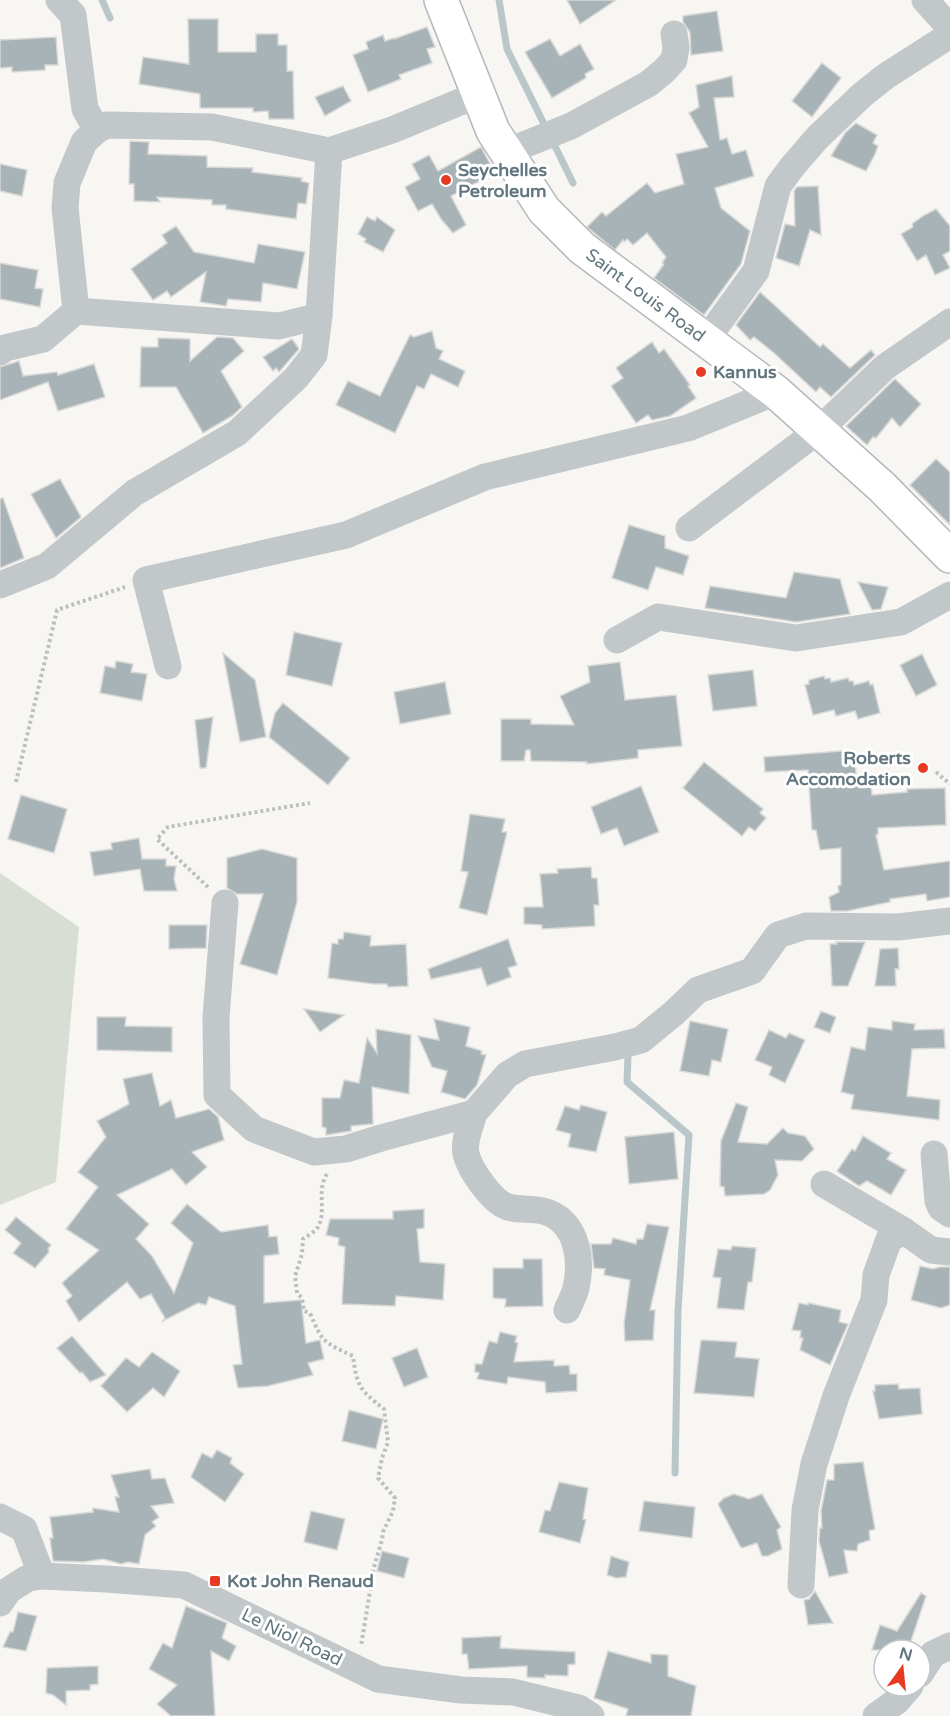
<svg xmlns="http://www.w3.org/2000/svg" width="950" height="1716" viewBox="0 0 950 1716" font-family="'Varela Round',sans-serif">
<rect width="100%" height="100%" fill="#f7f6f3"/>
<path fill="#d9ded4" d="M0 873 79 927 56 1182 0 1205Z"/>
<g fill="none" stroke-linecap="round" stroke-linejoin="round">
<g stroke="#b9c7ca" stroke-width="7">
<path d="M102 0 110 18"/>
<path d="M499 0 507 49 547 130"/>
<path d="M552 140 573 183"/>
<path d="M628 1056 627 1082 689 1135 678 1311 675 1473"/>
</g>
</g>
<g fill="#a8b3b7" stroke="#d8d8d6" stroke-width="1.5">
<path d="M567 0H616L580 24Z"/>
<path d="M717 11 723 51 691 55 690 32 683 22V16Z"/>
<path d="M188 19H218V52H256V34H278V45H287V71H293L294 119H269L268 111 253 112V108H200V94L139 84 143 57 189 64Z"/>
<path d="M427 27 435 47 427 49 432 63 399 75 401 79 368 92 353 55 368 49 366 42 383 35 385 41 394 38V39Z"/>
<path d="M56 37 58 65H45V70L12 72V67L0 68V40Z"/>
<path d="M550 39 560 56 580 44 594 69 585 74 586 78 552 98 525 52Z"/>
<path d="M822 63 841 78 812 117 792 101Z"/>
<path d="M732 76 734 97 714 98 720 140 727 138 732 154 746 150 754 176 715 188 721 208 750 231 741 264 704 315 654 278 664 264 662 263 666 257 647 233 633 245 627 239 624 242 623 240 615 250 587 227 602 212 606 216 647 183 655 193 684 184 676 154 708 147 689 113 699 107 696 85Z"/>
<path d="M343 86 351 101 325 116 315 97Z"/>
<path d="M856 123 877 135 873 143 878 146 875 154 866 171 831 156 845 133Z"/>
<path d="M130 141 149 142 148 154 207 156V167L253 168 252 172 302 178 301 181 309 183 306 204 298 203 296 219 226 209V205H212V200L157 197 160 202 134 201V184H129Z"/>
<path d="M481 147 495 173 451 196 466 225 453 233 441 219 432 204 418 211 405 187 420 179 412 164 429 155 438 171Z"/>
<path d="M0 164 27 170 22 196 0 191Z"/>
<path d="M818 186 821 235 810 230 799 266 776 258 785 224 795 226 794 191 797 187Z"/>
<path d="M936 209 950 226V251L943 255 950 268 935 275 926 255 917 261 901 234 913 227 912 224 923 216Z"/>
<path d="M367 217 375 221 377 217 395 230 383 252 364 242 366 239 358 234Z"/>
<path d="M176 226 194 252 254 263 258 244 305 252 297 289 263 283 261 302 228 299 226 306 200 302 206 272 171 297 167 291 153 300 131 269 167 243 162 235Z"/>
<path d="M0 263 38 270 35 288 43 289 40 307 0 299Z"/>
<path d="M760 292 820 347 823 344 850 368 871 350 875 355 831 397 820 387 816 392 774 353 754 337 750 340 736 325Z"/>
<path d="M432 331 436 348 443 351 439 359 465 371 458 387 431 374 424 389 417 386 395 433 336 405 348 381 380 396 410 335 414 337Z"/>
<path d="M217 337 233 338 244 351 221 371 242 407 232 416 203 433 176 387H140L141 347H158V338L190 339V361Z"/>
<path d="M292 339 299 349 279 372 276 368 273 371 263 357Z"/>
<path d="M652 342 659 353 664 349 690 385 688 386 696 398 670 416 652 420 648 415 636 423 611 386 623 378 616 368Z"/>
<path d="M19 361 23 376 57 372 58 375 94 364 105 397 58 411 48 382 0 400V367Z"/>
<path d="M895 379 921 404 900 427 892 418 876 438 873 437 867 445 846 426Z"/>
<path d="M936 459 950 472V525L910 485Z"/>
<path d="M60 479 81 517 56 538 31 494Z"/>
<path d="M3 498 24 558 0 568V499Z"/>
<path d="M629 525 665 536V548L689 556 683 575 656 567 648 590 612 578Z"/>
<path d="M794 572 840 579 850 614 796 622 705 608 710 586 786 598Z"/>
<path d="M858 582 888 587 881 609 872 610Z"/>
<path d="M294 632 342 643 332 686 286 675Z"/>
<path d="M223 653 255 680 266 737 240 742Z"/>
<path d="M922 654 937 685 916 696 900 665Z"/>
<path d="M116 661 133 664 131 672 147 674 142 701 100 693 105 666 115 668Z"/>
<path d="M620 662 625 700 676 695 682 746 638 750V758L587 764V762L531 761 530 750H526L524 761H501V719H531V724L574 725 560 696 590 682 588 666Z"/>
<path d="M753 670 757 706 713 711 708 675Z"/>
<path d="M824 676 825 679 830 678 831 682 848 678 849 681H853L854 685 869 681 870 685 873 684 880 713 858 719 855 711 836 716 834 710 813 715 805 685 809 684V680Z"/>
<path d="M445 682 451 714 400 724 394 692Z"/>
<path d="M283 703 350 758 328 785 269 737 275 713Z"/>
<path d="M213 717 206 768H200L195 720Z"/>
<path d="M854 750 857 786 871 785 872 795 907 792V789L945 788 946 825 878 828V834L876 835 884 870 950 861V897L927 901 926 894 890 899V902L847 911H831L829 897 839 892 838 886 841 885V848L820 850 816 830H812L808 770 765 772 764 757Z"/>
<path d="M704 762 763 809 760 813 766 818 755 831 749 827 742 836 683 788Z"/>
<path d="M641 786 659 832 624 846 617 828 601 834 591 807Z"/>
<path d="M21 795 67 809 54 853 8 839Z"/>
<path d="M470 814 505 819 502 832H507L487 915 459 908 468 872 461 871Z"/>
<path d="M139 838 142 859H166V866H176L174 879 177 891H144L140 869 94 876 90 852 112 849 111 843Z"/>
<path d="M262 849 297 858V902L277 975 240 964 263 894H237L227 888V858Z"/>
<path d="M591 867 592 878H597L599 905H594L595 926 542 929V925L524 924V907H543L540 874 558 873 557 869Z"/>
<path d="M169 925H207L206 948 169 949Z"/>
<path d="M344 932 371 936 370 946 406 944 408 986 388 987 387 984H374L328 978 332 943 338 944V939H343Z"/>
<path d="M508 939 517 965 508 968 511 977 487 986 481 968 431 979 428 969Z"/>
<path d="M836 942H865L848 986H832L830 944H837Z"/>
<path d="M898 948 899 969H895L896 986H875L880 949Z"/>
<path d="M304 1009 344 1015 320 1032Z"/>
<path d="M821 1011 836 1017 830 1033 814 1027Z"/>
<path d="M97 1017H126L125 1026 172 1027V1052L97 1050Z"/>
<path d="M434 1019 470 1027 466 1046 482 1051 481 1054 486 1055 477 1085 465 1099 441 1092 447 1071 432 1067 418 1036 439 1040Z"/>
<path d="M690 1021 728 1029 721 1062 712 1060 709 1076 680 1071Z"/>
<path d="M892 1021 915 1024 914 1030 944 1029 945 1048 912 1049 907 1096 940 1100 939 1120 851 1109 854 1095 841 1092 851 1047 865 1050 868 1027 892 1030Z"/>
<path d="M376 1029 411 1035 409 1094 372 1087 373 1124 351 1126V1131L326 1135V1128L322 1127V1098H340L344 1080 359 1083 367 1038 377 1053Z"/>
<path d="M769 1030 786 1038 789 1033 805 1040 785 1083 769 1075 772 1067 755 1060Z"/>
<path d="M152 1073 160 1106 171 1100 176 1118 209 1109 218 1117 224 1140 192 1152 207 1167 186 1185 172 1169 117 1195 149 1224 136 1239 152 1256 174 1293 193 1243 171 1223 187 1204 221 1232 268 1225 269 1237 277 1236 279 1254 264 1256V1303L301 1300 306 1343 320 1340 324 1359 308 1363 313 1375 268 1386 238 1388 233 1365 242 1364 235 1306 209 1297 206 1305 198 1303 163 1321 165 1318 151 1294 140 1299 127 1282 79 1322 66 1301 72 1296 62 1283 99 1250 66 1229 98 1187 78 1172 106 1137 97 1121 129 1104 123 1079Z"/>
<path d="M736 1103 748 1107 738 1142 767 1144 783 1128 788 1133 805 1136 814 1149 802 1161 775 1160 778 1175 770 1190 764 1194 725 1196 724 1187 720 1186 721 1141Z"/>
<path d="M581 1105 607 1112 596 1152 568 1147 571 1134 556 1130 565 1106 579 1110Z"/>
<path d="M674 1132 678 1179 629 1184 625 1137Z"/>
<path d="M863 1136 891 1153 887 1159 906 1170 891 1195 867 1181 859 1186 837 1171 852 1149 855 1151Z"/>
<path d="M424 1209V1228L417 1229 420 1262 445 1264 443 1300 396 1296 395 1306 342 1304 345 1247 338 1245 339 1238 326 1235 330 1219H393V1211Z"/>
<path d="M16 1217 51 1245 48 1249 49 1252 35 1268 13 1253 21 1243 5 1230Z"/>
<path d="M647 1224 669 1227 650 1310H655L653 1340 625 1341 624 1324 630 1280 604 1275 605 1269 594 1268 591 1244H611L613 1238 636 1244 637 1239H643Z"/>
<path d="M732 1246 756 1248 752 1282H748L744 1310 717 1308 721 1278 713 1277 718 1249 731 1250Z"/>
<path d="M523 1259H542L543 1306 505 1307 506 1299 493 1298V1268H523Z"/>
<path d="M920 1266 933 1269 940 1267H950V1305L941 1308 911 1300Z"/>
<path d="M799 1303 808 1305V1303L841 1310 839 1322 848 1324 830 1365 800 1350 803 1338H800L801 1331 792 1330Z"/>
<path d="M500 1332 517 1336 515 1342 518 1343 514 1362 554 1360V1366L569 1365 570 1374H577V1391L546 1393 545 1382 508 1377 507 1384 477 1379 479 1373 475 1372V1364H482L489 1341 497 1343Z"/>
<path d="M72 1336 106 1375 90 1382 82 1372 80 1373 57 1348Z"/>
<path d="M701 1340 737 1342 735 1357 759 1359 754 1397 694 1393Z"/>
<path d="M417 1348 428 1377 404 1387 392 1358Z"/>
<path d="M152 1352 180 1371 164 1397 153 1388 127 1412 101 1386 126 1358 139 1367Z"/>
<path d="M898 1384 899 1389 920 1388 922 1414 879 1419 873 1391H875V1385Z"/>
<path d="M349 1410 383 1419 376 1449 342 1441Z"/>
<path d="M217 1450 232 1458 230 1463 244 1474 225 1502 191 1477 202 1453 212 1458Z"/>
<path d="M863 1462 875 1529 869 1531 870 1540 858 1544 857 1551 844 1550 848 1573 829 1577 819 1541 820 1528H822L821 1511 827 1480H834V1464Z"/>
<path d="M150 1469 152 1479 165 1478 174 1503 151 1506 159 1517 152 1522 156 1526 145 1535 139 1564 128 1562 121 1564 103 1559 83 1562 53 1561 50 1538H53L50 1517 93 1512V1508L119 1512 115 1497H119L111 1475Z"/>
<path d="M559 1482 588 1488 583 1519 586 1520 580 1543 539 1532 545 1510 550 1511Z"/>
<path d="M734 1494 749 1499 762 1494 781 1527 777 1530 782 1549 768 1556H762L757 1543 742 1548 740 1546 718 1504 724 1498Z"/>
<path d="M644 1501 695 1507 692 1538 639 1531Z"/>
<path d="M311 1511 345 1519 337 1550 304 1542Z"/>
<path d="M382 1551 409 1558 404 1578 377 1571Z"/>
<path d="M611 1556 629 1562 626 1577 616 1578 607 1575Z"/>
<path d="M815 1591 833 1623 808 1625 804 1600 809 1599Z"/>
<path d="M921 1593 926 1596 908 1650H872L880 1625 897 1631Z"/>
<path d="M186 1606 227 1623 222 1638 236 1646 229 1661 211 1651 215 1716H171L157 1704 177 1685 149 1669 163 1643 172 1648Z"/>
<path d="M18 1612 37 1616 26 1651 3 1647 10 1632H13Z"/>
<path d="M501 1636 500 1648 575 1652V1664L568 1665V1676L545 1675V1678L527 1677V1666L469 1669 467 1654H462V1638Z"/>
<path d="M608 1651 651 1663V1654L668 1655V1676L696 1686 691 1716H626L628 1709 594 1698Z"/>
<path d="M98 1666V1684L90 1685V1690L66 1691V1705L53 1695 46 1693 47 1668Z"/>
</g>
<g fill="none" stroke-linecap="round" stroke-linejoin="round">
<defs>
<g id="major">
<path id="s1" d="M441 0 493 131 544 210 582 248 776 392 882 487 950 556"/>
</g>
</defs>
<use href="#major" stroke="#b3b9bc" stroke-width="36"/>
<g stroke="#bcbfc1" stroke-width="4" stroke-dasharray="3 3" stroke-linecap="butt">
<path d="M936 772 950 784"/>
<path d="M16 782 57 610 125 587"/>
<path d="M208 887 157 839 168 827 310 803"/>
<path d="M327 1174C316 1191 327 1211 318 1227 315 1232 307 1236 303 1239L302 1254 295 1276 297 1293 302 1298 304 1311 310 1313C323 1344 324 1342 353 1356 357 1387 360 1390 384 1409L388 1442 382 1458 378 1478 395 1498 393 1511 383 1532 382 1540 374 1567 361 1646"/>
</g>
<g stroke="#c2c7c9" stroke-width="27">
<path d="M59 0 73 15 85 109 97 130"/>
<path d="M925 0 950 28"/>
<path d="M506 152 571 126 648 84 664 71 674 60 676 47 674 34"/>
<path d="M76 311 65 208 67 183 84 142 97 130 107 125 212 127 329 151 392 130 477 95"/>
<path d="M706 340 756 271 778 186 792 167 817 138 862 95 886 76 950 35"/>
<path d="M0 352 5 348 43 339 76 311 279 326 319 316 329 151"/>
<path d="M689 528 819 430 885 367 950 322"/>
<path d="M0 585 47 566 134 493 237 433 296 378 314 355 319 316"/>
<path d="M617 640 658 617 796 638 901 622 950 595"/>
<path d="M168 666 146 580 346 535 485 477 688 428 776 392"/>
<path d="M225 903 216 1017 217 1095 254 1129 314 1152 346 1149 381 1138 474 1113 507 1075 525 1064 615 1047 641 1040 674 1013 698 990 752 971 778 935 806 926 898 927 950 921"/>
<path d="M474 1113C471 1125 463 1141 466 1154 470 1170 492 1202 508 1207 521 1211 536 1207 549 1213 578 1225 582 1261 576 1288 574 1296 570 1303 567 1310"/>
<path d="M934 1154 938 1201 941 1208 950 1214"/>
<path d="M824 1184 904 1231 931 1250 950 1252"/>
<path d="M0 1517 24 1529 42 1576"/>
<path d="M801 1585 805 1510 814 1464 836 1396 874 1300 876 1275 889 1239 904 1231"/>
<path d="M0 1603 9 1590 28 1578 42 1576 106 1579 184 1585 378 1679 461 1690 513 1692 579 1708 591 1716"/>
<path d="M920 1674 933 1654 950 1646"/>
<path d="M876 1716 897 1701 910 1686"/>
</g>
<use href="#major" stroke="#fff" stroke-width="33"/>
</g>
<g fill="#e83a23" stroke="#fff" stroke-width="2">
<circle cx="446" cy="180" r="6"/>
<circle cx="701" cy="372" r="6"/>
<circle cx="923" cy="768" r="6"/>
<rect x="209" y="1575" width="12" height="12" rx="3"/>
</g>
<g text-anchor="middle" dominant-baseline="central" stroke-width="6" stroke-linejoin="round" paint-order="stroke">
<g font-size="18" font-weight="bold" fill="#61767f" stroke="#fff" text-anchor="start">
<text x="458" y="170">Seychelles<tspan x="458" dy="21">Petroleum</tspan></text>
<text x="713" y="372">Kannus</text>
<text x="911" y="758" text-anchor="end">Roberts<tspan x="911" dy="21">Accomodation</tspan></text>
<text x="227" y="1581">Kot John Renaud</text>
</g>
<g font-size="18" fill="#61767f" stroke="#fff">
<text stroke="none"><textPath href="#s1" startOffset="368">Saint Louis Road</textPath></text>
<text transform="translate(292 1637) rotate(26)">Le Niol Road</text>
</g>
</g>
<g transform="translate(902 1668) rotate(15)"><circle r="28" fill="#ffffff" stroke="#c0c8cc" stroke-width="1.5"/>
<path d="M0-4.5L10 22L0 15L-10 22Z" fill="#e83a23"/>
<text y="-9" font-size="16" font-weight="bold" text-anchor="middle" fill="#61767f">N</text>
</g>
</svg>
